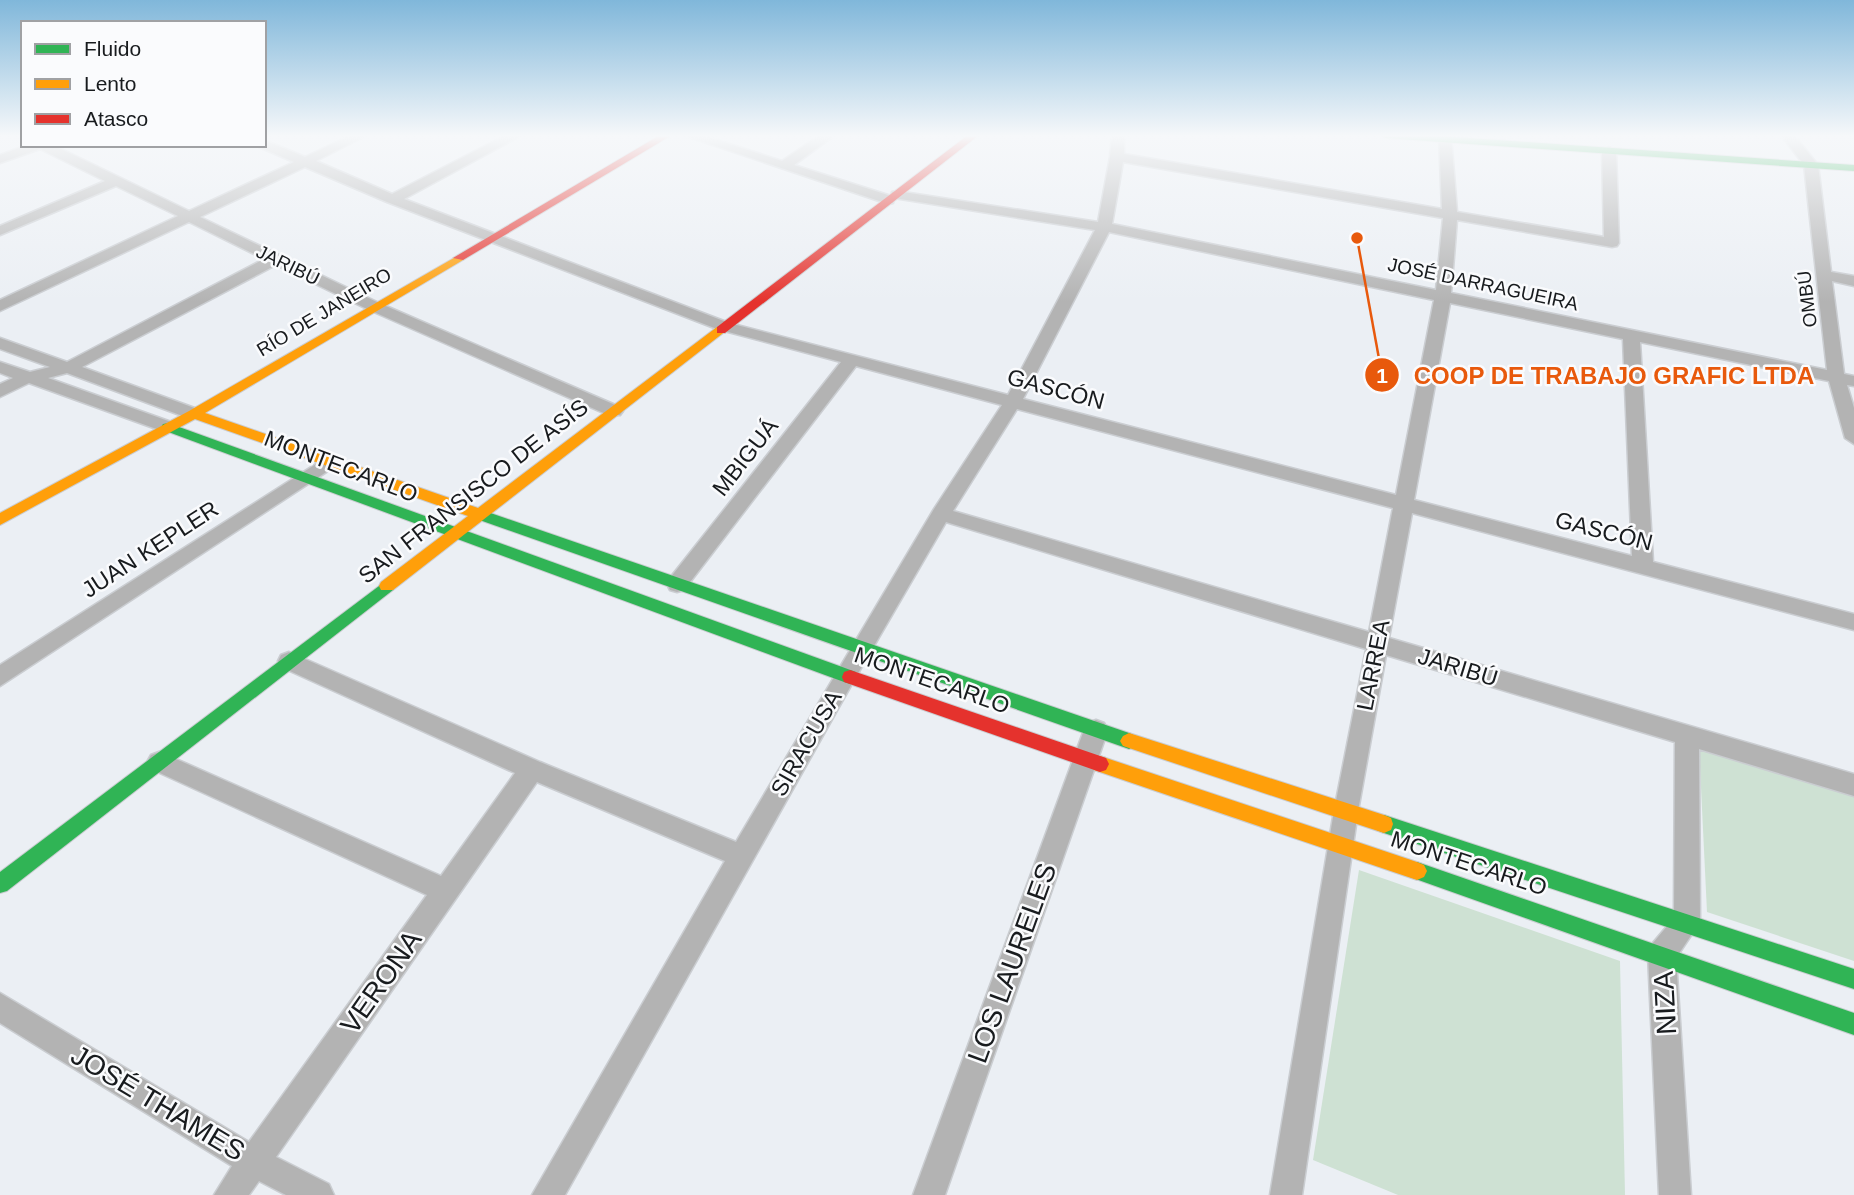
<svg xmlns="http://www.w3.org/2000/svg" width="1854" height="1195" viewBox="0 0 1854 1195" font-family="Helvetica,sans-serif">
<rect width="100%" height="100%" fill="#ebeff4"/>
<g fill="#cee1d3">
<path d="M1699 746 1854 794V961L1707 912Z"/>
<path d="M1359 870 1620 961 1625 1195H1398L1313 1160Z"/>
</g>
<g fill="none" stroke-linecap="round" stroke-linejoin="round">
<defs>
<g id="street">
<path d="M351 135H367L316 161 392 194 506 135H522L404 199 729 323 1008 395 1095 230 894 198 893 203 888 204 683 135H702L782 161 820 135H835L794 165 891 196 892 192 897 191 1098 222 1110 157 1112 135H1124V154L1442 209 1439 135H1451L1457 212 1604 237 1602 151 1609 147 1616 151 1619 243 1617 246 1612 247 1457 220 1451 293 1827 370 1804 165 1781 135H1794L1818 165 1831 272 1854 276V286L1832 281 1844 374 1854 376V386L1847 385 1854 408V444L1845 438 1829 381 1640 342 1653 562 1854 614V630L1412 513 1389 638 1854 774V796L1699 749 1700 922 1676 958 1691 1195H1659L1648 954 1652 944 1674 918 1675 742 1386 655 1358 811 1302 1195H1270L1334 811 1366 649 946 522 853 682 565 1195H532L725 861 537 782 276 1157 329 1184 334 1195H286L259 1181 249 1195H214L232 1166 0 1023V993L249 1142 427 895 151 769 147 762 151 755 159 752 167 755 441 876 515 773 281 667 278 661 281 655 289 652 540 762 736 842 934 509 1002 405 856 366 684 590 677 592 670 590 667 584 670 578 841 362 717 329 387 202 305 167 200 217 379 303 620 407 623 411 620 415H608L367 309 276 265 82 367 200 410 203 414 200 418H188L67 373 48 378 174 423 177 427 174 431H162L29 383 0 397V384L13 378 0 373V362L30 372 50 367 0 349V338L67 362 264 259 189 222 0 311V300L178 216 116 186 0 235V226L105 181 40 149 0 163V155L27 145H53L189 211 294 162 259 147 264 145V140L305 157ZM1123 162 1443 218 1436 290 1112 224ZM1109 232 1434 300 1396 495 1023 399ZM1450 303 1623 339 1632 556 1414 500ZM1017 409 1393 508 1369 632 953 511Z"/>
<path d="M327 457 334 459 336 463 334 467 0 686V665Z"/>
<path d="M1096 720 1104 723 1108 730 945 1195H913L1084 730 1088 723Z"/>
</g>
<g id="fast">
<path d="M1380 135H1427L1854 165V171L1385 138Z"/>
<path d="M168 423 856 672 858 677 856 682 850 684 844 682 163 430 161 427 163 424Z"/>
<path d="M476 508 1129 733 1135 736 1138 741 1135 746 1129 749 471 517 469 513 471 509Z"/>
<path d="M387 580 393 582 395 586 393 590 7 891 0 893V872Z"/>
<path d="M1384 815 1854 969V989L1384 833 1377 830 1375 824 1377 818Z"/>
<path d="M1417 862 1854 1013V1035L1410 877 1407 871 1410 865Z"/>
</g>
<g id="slow">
<path d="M459 255 465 258 463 260 205 413 478 508 717 327H725L727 330 393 590H381L379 586 381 582 468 516 195 419 0 525V513L189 411Z"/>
<path d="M1129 733 1384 815 1391 818 1393 824 1391 830 1384 833 1123 746 1120 741 1123 736Z"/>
<path d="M1100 756 1417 862 1424 865 1427 871 1424 877 1417 880 1094 770 1091 764 1094 758Z"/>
</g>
<g id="jam">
<path d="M660 135H672L463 260 453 258Z"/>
<path d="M968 135H979L725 333H717V327Z"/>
<path d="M850 670 1106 758 1109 764 1106 770 1100 772 844 682 842 677 844 672Z"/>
</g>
</defs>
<use href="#street" stroke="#cacdd1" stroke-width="3"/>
<use href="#fast" stroke="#cacdd1" stroke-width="2"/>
<use href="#slow" stroke="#cacdd1" stroke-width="2"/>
<use href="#jam" stroke="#cacdd1" stroke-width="2"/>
<use href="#street" fill="#b3b3b3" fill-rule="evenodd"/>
<use href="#fast" fill="#30b455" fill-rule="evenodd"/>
<use href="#slow" fill="#ff9f0a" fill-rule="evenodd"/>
<use href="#jam" fill="#e5322d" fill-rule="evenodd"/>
</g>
<linearGradient id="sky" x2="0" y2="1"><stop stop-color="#80b7da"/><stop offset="0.45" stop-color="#f6f8fa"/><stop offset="1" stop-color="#f6f8fa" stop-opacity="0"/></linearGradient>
<rect width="1854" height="302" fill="url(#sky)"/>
<g text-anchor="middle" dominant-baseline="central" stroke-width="5" stroke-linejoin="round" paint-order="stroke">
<g font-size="19" fill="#181b1e" stroke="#fafbfd">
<text transform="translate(288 265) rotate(26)">JARIBÚ</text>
<text transform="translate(1483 284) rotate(12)">JOSÉ DARRAGUEIRA</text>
<text transform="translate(1807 299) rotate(-97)">OMBÚ</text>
<text transform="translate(324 312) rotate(-31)">RÍO DE JANEIRO</text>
</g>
<g font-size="23" fill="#181b1e" stroke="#fafbfd">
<text transform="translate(1056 389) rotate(15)">GASCÓN</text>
<text transform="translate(745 457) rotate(-52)">MBIGUÁ</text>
<text transform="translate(341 466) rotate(21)">MONTECARLO</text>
<text transform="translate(473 491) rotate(-38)">SAN FRANSISCO DE ASÍS</text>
<text transform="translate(1604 531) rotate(14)">GASCÓN</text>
<text transform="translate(150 549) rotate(-33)">JUAN KEPLER</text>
<text transform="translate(1373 665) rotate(-79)">LARREA</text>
<text transform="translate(1458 667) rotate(17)">JARIBÚ</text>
<text transform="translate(932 680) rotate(19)">MONTECARLO</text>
<text transform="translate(806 743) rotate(-60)">SIRACUSA</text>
<text transform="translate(1469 863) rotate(18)">MONTECARLO</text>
</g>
<g font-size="28" fill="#181b1e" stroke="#fafbfd">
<text transform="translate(1012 963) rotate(-70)">LOS LAURELES</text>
<text transform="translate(381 982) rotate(-55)">VERONA</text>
<text transform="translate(1665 1003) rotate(-93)">NIZA</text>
<text transform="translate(158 1103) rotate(31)">JOSÉ THAMES</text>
</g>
</g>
<path fill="none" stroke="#e8590c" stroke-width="2.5" d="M1357 238L1382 375"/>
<g fill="#e8590c" stroke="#fafbfd" stroke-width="2.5">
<circle cx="1357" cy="238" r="7"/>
<circle cx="1382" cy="375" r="18"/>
</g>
<g font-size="21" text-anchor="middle" font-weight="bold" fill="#fff">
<text x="1382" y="383">1</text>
</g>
<g font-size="24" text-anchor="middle" font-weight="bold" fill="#e8590c" stroke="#fafbfd" stroke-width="5" stroke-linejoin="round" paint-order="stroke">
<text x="1614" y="384">COOP DE TRABAJO GRAFIC LTDA</text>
</g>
<rect x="21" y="21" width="245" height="126" fill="#fafbfd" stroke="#a0a1a4" stroke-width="2"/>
<rect x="35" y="44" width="35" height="10" fill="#30b455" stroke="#a0a1a4" stroke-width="2"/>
<text x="84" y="56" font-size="21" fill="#181b1e">Fluido</text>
<rect x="35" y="79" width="35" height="10" fill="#ff9f0a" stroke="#a0a1a4" stroke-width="2"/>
<text x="84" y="91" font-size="21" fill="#181b1e">Lento</text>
<rect x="35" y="114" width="35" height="10" fill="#e5322d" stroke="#a0a1a4" stroke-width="2"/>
<text x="84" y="126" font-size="21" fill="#181b1e">Atasco</text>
</svg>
